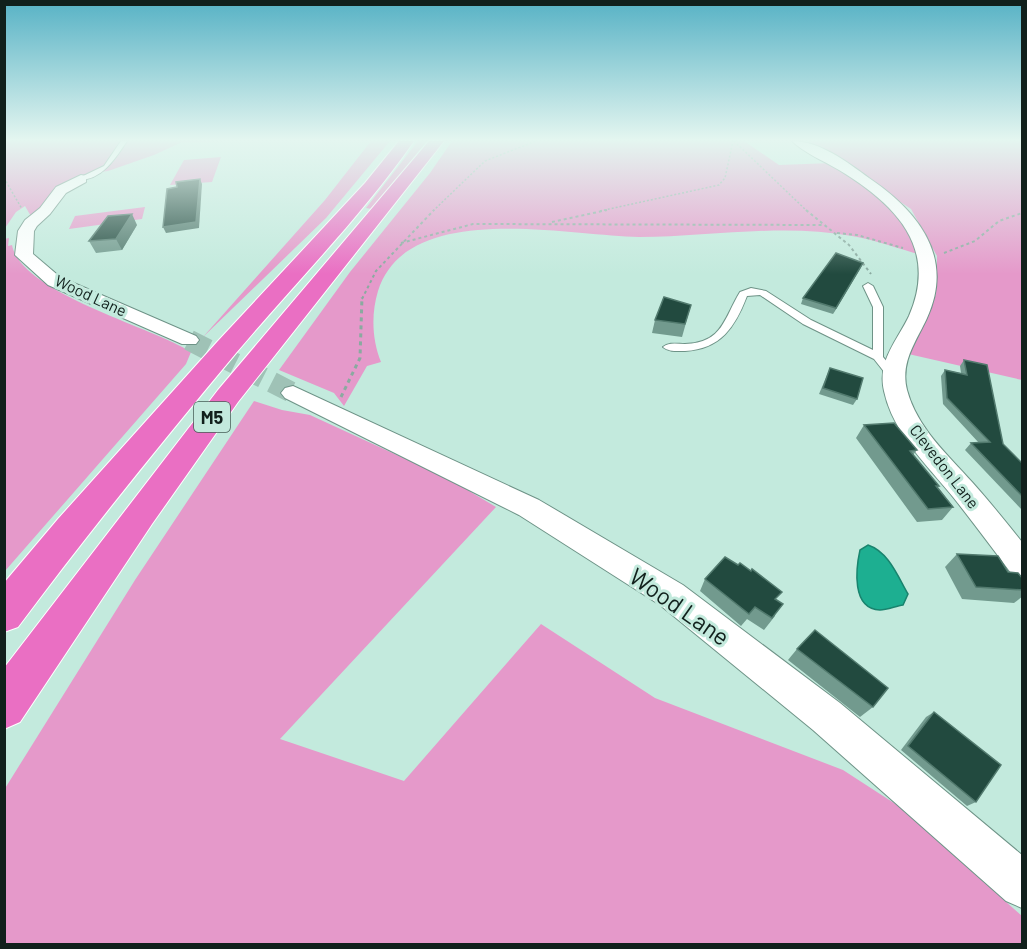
<svg xmlns="http://www.w3.org/2000/svg" width="1027" height="949" viewBox="0 0 1027 949" font-family="Barlow,sans-serif">
<rect width="100%" height="100%" fill="#c3eadd"/>
<g fill="#e599ca">
<path d="M5 141H227L182 142 154 155 108 171 93 173 54 191 32 218 25 206 16 212 5 228Z"/>
<path d="M371 141H390L326 218 203 337 325 200Z"/>
<path d="M418 141H427L372 209 366 208Z"/>
<path d="M452 141H744L779 165 832 163 851 175 900 216 922 255C899 249 876 240 852 236 782 223 709 237 639 237 567 236 407 199 378 291 371 314 372 340 381 362L367 366 344 406 334 393 279 370 350 272 430 173Z"/>
<path d="M808 141H1022V380L904 353 925 321 936 294 937 256 911 209Z"/>
<path d="M221 157 212 182 170 185 184 160Z"/>
<path d="M145 207 142 219 69 229 75 216Z"/>
<path d="M9 238 8 246 12 245C21 293 150 326 191 352L186 364 5 571 4 239Z"/>
<path d="M254 401 282 410 310 415 449 479 496 507 280 739 404 781 541 624 655 698 843 770 897 805 1022 916V944H5L4 790 135 580Z"/>
</g>
<path fill="#1daf91" stroke="#19846e" stroke-width="1.5" d="M868 545C889 552 898 577 908 594L903 605C896 606 887 610 880 610 851 609 856 568 860 550Z"/>
<g fill="none" stroke-linecap="round" stroke-linejoin="round">
<path stroke="#9fc2b6" stroke-width="21" stroke-dasharray="21 10" stroke-linecap="butt" d="M189 340 293 393"/>
<defs>
<g id="lane">
<path d="M121 141H127C115 159 102 180 79 180V178L104 166Z"/>
<path d="M868 283 873 286 883 307V357L899 376 897 378H889L874 359 803 324 760 295 747 296C735 327 721 349 685 351 677 351 669 352 663 347 669 342 677 344 685 344 723 343 724 318 740 292L751 288 766 291 811 320 873 350V307L863 286Z"/>
</g>
<g id="street">
<path d="M792 141C820 141 847 162 869 178 918 211 955 257 927 318 916 342 900 362 907 390 917 428 948 455 972 482 990 502 1006 522 1022 542V577L1011 573C992 548 973 522 953 497 927 465 893 433 884 391 877 361 897 341 909 316 939 247 895 204 839 170 824 161 804 153 792 141Z"/>
<path d="M81 175 86 176V182L66 193 50 214 37 226 34 231 33 254 60 277 196 336 199 340 196 344H182L48 285 15 255 18 231 25 220 40 208 56 187Z"/>
<path d="M293 386 539 500 683 585 840 703 1022 855V908L1006 901 813 730 660 605 519 515 285 398 281 393 285 388Z"/>
</g>
<g id="highway">
<path d="M399 141H414C361 217 295 283 236 353 161 443 88 533 18 627L4 632V583L58 519 218 341 365 183Z"/>
<path d="M429 141H444L238 402 152 524 20 722 4 729V668L218 390Z"/>
</g>
</defs>
<use href="#lane" stroke="#6e9387" stroke-width="2"/>
<use href="#street" stroke="#6e9387" stroke-width="2"/>
<use href="#highway" stroke="#fff" stroke-width="2"/>
<g stroke="#8aaaa0" stroke-width="1.5" stroke-dasharray="2 2" stroke-linecap="butt">
<path d="M734 141 807 211"/>
<path d="M4 178 22 209"/>
<path d="M433 211 485 161 536 141"/>
<path d="M600 211 719 185 725 178 733 141"/>
</g>
<g stroke="#8aaaa0" stroke-width="2" stroke-dasharray="3 3" stroke-linecap="butt">
<path d="M806 210 849 245 871 274"/>
<path d="M552 222 607 210"/>
<path d="M837 233 857 235 903 248"/>
<path d="M401 243 473 224 824 225"/>
<path d="M944 253 975 241 999 221 1022 213"/>
<path d="M362 299 376 271 434 210"/>
</g>
<path stroke="#8aaaa0" stroke-width="3" stroke-dasharray="4 4" stroke-linecap="butt" d="M341 397 360 358 362 297"/>
<use href="#lane" fill="#fff" fill-rule="evenodd"/>
<use href="#street" fill="#fff" fill-rule="evenodd"/>
<use href="#highway" fill="#ea6fc3" fill-rule="evenodd"/>
</g>
<g fill="#729a8e">
<path d="M137 225 122 250 96 253 89 241Z"/>
<path d="M863 263 833 314 801 304 803 298Z"/>
<path d="M691 305 682 337 652 333 655 320Z"/>
<path d="M964 360 1003 444 1023 464V511L965 450 971 443H979L943 404 941 376 945 370 961 373 960 366Z"/>
<path d="M830 368 857 399 853 405 819 394Z"/>
<path d="M864 425 917 450 913 455 939 486 938 487 953 507 942 520 917 522 856 438Z"/>
<path d="M957 554 1008 572 1023 579V596L1014 603 962 599 945 567Z"/>
<path d="M738 565 776 600 775 616 764 630 747 619 741 626 700 591 705 579Z"/>
<path d="M797 649 873 707 860 717 788 660Z"/>
<path d="M934 712 976 802 967 806 901 750 926 717Z"/>
</g>
<g fill="#527a6e">
<path d="M200 179 202 184 199 228 166 233 163 227Z"/>
<path d="M132 214 137 225 122 250 116 239Z"/>
<path d="M863 263 860 269 833 314 836 308Z"/>
</g>
<g fill="#224a3f" stroke="#527a6e" stroke-width="1.5">
<path d="M200 179 196 222 163 227 167 189 177 187 176 182Z"/>
<path d="M132 214 116 239 89 241 108 216Z"/>
<path d="M836 253 863 263 836 308 803 298Z"/>
<path d="M664 297 691 305 685 324 655 320Z"/>
<path d="M964 360 987 365 1003 444 1023 464V497L971 443 990 442 947 398 945 370 967 375Z"/>
<path d="M830 368 863 378 857 399 823 388Z"/>
<path d="M894 423 917 450 910 451 939 486H936L953 507 928 509 864 425Z"/>
<path d="M957 554 998 556 1008 572 1018 573 1023 579V590L976 587Z"/>
<path d="M725 557 738 565 740 563 751 571 752 569 782 592 775 599 783 604 772 618 755 607 749 614 705 579Z"/>
<path d="M815 630 888 688 873 707 797 649Z"/>
<path d="M934 712 1001 765 976 802 908 746Z"/>
</g>
<linearGradient id="sky" x2="0" y2="1"><stop stop-color="#57b2c5"/><stop offset="0.51" stop-color="#e4f6f0"/><stop offset="1" stop-color="#e4f6f0" stop-opacity="0"/></linearGradient>
<rect width="1027" height="274" fill="url(#sky)"/>
<g text-anchor="middle" dominant-baseline="central" stroke-width="6" stroke-linejoin="round" paint-order="stroke">
<g font-size="16" fill="#11201c" stroke="#c3eadd">
<text transform="translate(91 295) rotate(25)">Wood Lane</text>
<text transform="translate(945 466) rotate(52)">Clevedon Lane</text>
</g>
<rect fill="#c3eadd" stroke="#465d56" stroke-width="1.5" x="194" y="402" width="36" height="30" rx="4.5"/>
<g font-size="18" font-weight="bold" fill="#11201c">
<text x="212" y="417">M5</text>
</g>
<g font-size="24" fill="#11201c" stroke="#c3eadd">
<text transform="translate(680 606) rotate(35)">Wood Lane</text>
</g>
</g>
<rect width="1027" height="949" fill="none" stroke="#11201c" stroke-width="12"/>
</svg>
